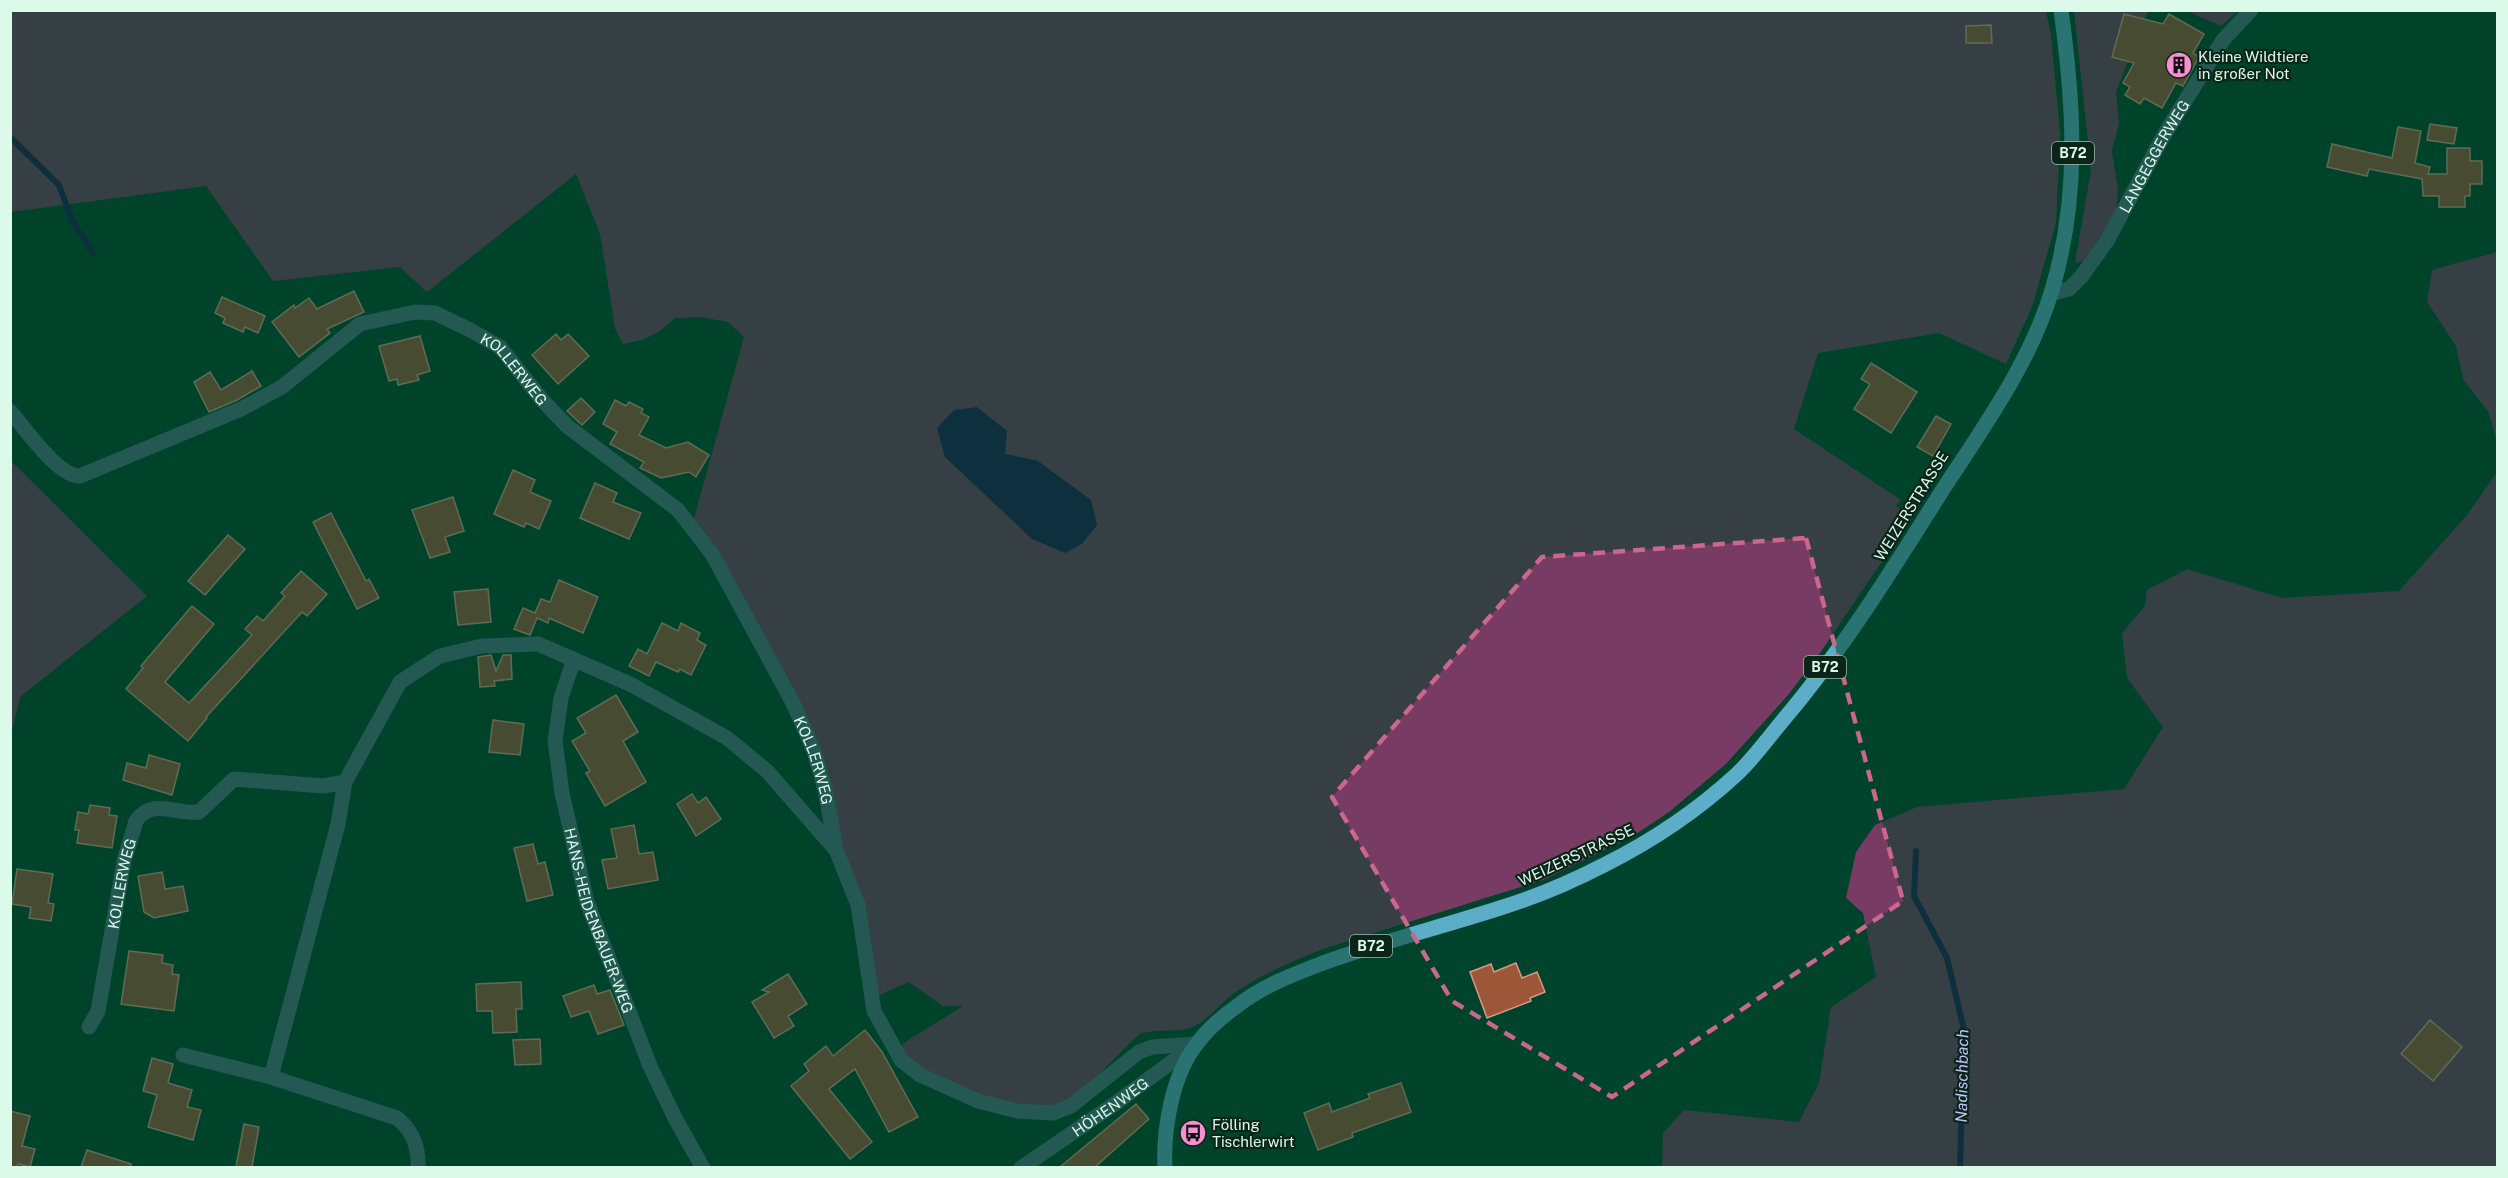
<svg xmlns="http://www.w3.org/2000/svg" width="2508" height="1178" viewBox="0 0 2508 1178" font-family="'Public Sans',sans-serif">
<rect width="100%" height="100%" fill="#00432c"/>
<g fill="#783b63" fill-rule="evenodd">
<path d="M10 11H2046L2051 35 2060 133 2056 223 2032 307 2006 364 1939 333 1818 353 1794 429 1901 500 1896 506 1912 517 1818 656 1788 695 1726 764 1669 812 1633 836 1543 880 1320 950C1291 962 1263 974 1237 991 1223 1000 1212 1016 1198 1024 1181 1035 1158 1027 1140 1034 1116 1054 1088 1091 1061 1104 1034 1117 945 1085 921 1068 912 1062 905 1055 899 1046L963 1006H943L909 982 877 996 840 837 829 774 820 749 707 535 694 518 744 337 728 322 700 317 675 318 660 331 642 340 623 344 615 328 600 234 576 174 427 292 400 267 273 281 206 186 11 212ZM977 408 1006 431 1005 454 1038 461 1032 539 1001 507 954 410Z"/>
<path d="M2074 11H2148L2116 92 2119 123 2112 151 2118 190 2116 214 2084 261 2075 263 2091 170Z"/>
<path d="M2187 11H2238L2221 26Z"/>
<path d="M2497 252H2498L2497 444 2489 413 2463 379 2456 346 2427 302 2432 270Z"/>
<path d="M11 461 147 596 20 697 11 735Z"/>
<path d="M2497 472V1167L1662 1168 1663 1133 1684 1110 1799 1122 1819 1083 1831 1007 1876 977 1863 913 1846 898 1856 852 1875 825 1917 807 2124 789 2163 727 2127 678 2122 633 2145 606 2147 590 2187 569 2282 598 2399 591 2467 515Z"/>
</g>
<path fill="#201854" d="M977 407 1007 431 1005 454 1038 461 1091 500 1097 525 1082 544 1065 553 1032 539 945 457 937 428 954 410Z"/>
<g fill="none" stroke-linecap="round" stroke-linejoin="round">
<g stroke="#201854" stroke-width="6">
<path d="M10 137 59 185 72 220 93 253"/>
<path d="M1916 851 1914 896 1947 958 1964 1030 1960 1168"/>
</g>
</g>
<g fill="#9e5639" stroke="#d49b85" stroke-width="1.5">
<path d="M2124 14 2163 24 2169 14 2204 34 2193 53 2199 57 2183 86 2176 83 2162 108 2144 98 2140 104 2125 95 2130 87 2123 83 2134 63 2112 57Z"/>
<path d="M1991 25 1992 43H1966V26Z"/>
<path d="M2430 124 2457 128 2454 144 2427 140Z"/>
<path d="M2398 127 2421 131 2415 163 2430 167 2428 174H2447V148H2470V161H2482V184H2470V196H2465V207H2439V196H2423L2422 179 2369 169 2367 176 2327 167 2332 144 2392 158Z"/>
<path d="M354 291 364 312 327 329 330 333 299 357 272 322 294 305 295 308 309 298 317 309Z"/>
<path d="M222 297 265 316 258 333 245 327 243 332 223 323 225 318 215 313Z"/>
<path d="M556 334 561 340 568 334 589 356 558 384 532 355Z"/>
<path d="M420 336 430 371 417 375 419 380 398 385 397 379 389 381 379 346Z"/>
<path d="M1871 363 1917 392 1891 433 1854 409 1870 384 1861 379Z"/>
<path d="M252 371 261 386 237 400 209 412 194 382 210 372 221 390Z"/>
<path d="M581 398 595 412 582 425 567 411Z"/>
<path d="M615 400 626 406 629 402 643 409 641 413 649 417 639 435 666 448 688 442 709 455 696 477 689 472 661 478 640 468 644 462 610 444 617 432 603 424Z"/>
<path d="M1936 416 1951 424 1933 456 1917 447Z"/>
<path d="M513 470 535 480 530 492 551 501 539 529 526 523 524 527 494 514Z"/>
<path d="M595 483 617 493 613 502 641 513 629 539 580 518Z"/>
<path d="M453 497 464 531 445 537 450 552 430 558 412 510Z"/>
<path d="M331 513 366 581 369 579 379 598 357 609 313 522Z"/>
<path d="M228 535 245 549 205 595 188 581Z"/>
<path d="M301 571 327 594 307 616 302 612 206 717 207 718 188 741 126 689 143 668 141 666 192 606 214 624 165 682 189 703 252 635 245 629 257 616 263 621 285 596 281 593Z"/>
<path d="M559 580 598 597 583 633 549 618 548 623 537 618 530 635 514 629 523 608 535 613 541 599 550 602Z"/>
<path d="M488 589 491 622 458 625 454 592Z"/>
<path d="M662 623 678 631 681 623 700 633 697 640 706 645 691 675 680 669 678 672 656 662 649 676 629 666 638 649 647 654Z"/>
<path d="M491 655 496 671 503 655H511L512 679 494 681 495 686 480 687 478 657Z"/>
<path d="M616 695 638 732 623 741 646 782 605 806 586 773 590 771 572 741 586 733 577 718Z"/>
<path d="M493 720 524 724 520 755 489 752Z"/>
<path d="M149 755 180 764 172 795 123 780 127 763 146 768Z"/>
<path d="M692 794 698 803 706 797 721 819 696 836 677 804Z"/>
<path d="M90 805 110 808 109 815 117 816 112 848 77 843 79 830H75L78 812 88 814Z"/>
<path d="M634 825 639 854 653 852 658 880 608 889 602 860 617 858 611 829Z"/>
<path d="M533 844 538 864 545 862 553 895 527 901 514 848Z"/>
<path d="M17 869 53 874 48 903 54 904 51 921 29 918 31 907 12 904Z"/>
<path d="M162 872 165 889 183 886 188 911 154 918 144 912 138 876Z"/>
<path d="M129 951 163 955 162 963 173 965 172 974 179 975 174 1011 121 1004Z"/>
<path d="M1516 963 1522 978 1537 972 1545 992 1530 998 1531 1001 1487 1018 1470 972 1491 964 1494 972Z"/>
<path d="M788 974 807 1004 788 1016 794 1026 774 1038 752 1002 769 992 762 990Z"/>
<path d="M521 982 522 1009H516L517 1032 493 1033 492 1011H477L476 984Z"/>
<path d="M594 985 597 994 610 990 624 1025 598 1034 589 1011 571 1017 563 996Z"/>
<path d="M2430 1020 2462 1047 2433 1081 2401 1054Z"/>
<path d="M865 1030 882 1052 918 1117 889 1132 855 1069 829 1089 872 1142 850 1159 791 1086 809 1071 804 1064 826 1046 833 1056Z"/>
<path d="M540 1039 541 1064 515 1065 513 1040Z"/>
<path d="M152 1058 173 1064 168 1083 192 1090 187 1107 201 1110 193 1140 148 1127 157 1095 143 1091Z"/>
<path d="M1401 1083 1411 1112 1352 1133 1353 1137 1318 1150 1304 1113 1329 1103 1332 1112 1370 1098 1368 1094Z"/>
<path d="M1136 1104 1149 1119 1095 1167H1060Z"/>
<path d="M10 1111 30 1116 22 1146 35 1149 30 1167 18 1164 17 1167H10Z"/>
<path d="M244 1124 259 1127 252 1167H236Z"/>
<path d="M87 1150 131 1164 130 1167H81Z"/>
</g>
<g fill="none" stroke-linecap="round" stroke-linejoin="round">
<g stroke="#4e7381" stroke-width="15">
<path id="s1" d="M2051 294 2069 289 2081 277 2107 241 2164 135 2223 40 2251 10"/>
<path id="s2" d="M10 411C25 428 58 477 80 476L241 409 282 387 360 324 415 312 435 313 472 331 500 347 543 401 567 426 678 510 712 554 793 703 814 751 825 789 836 850 858 905 874 1011 901 1060 920 1075 978 1101 1017 1111 1053 1113 1071 1106 1139 1052 1152 1047 1196 1044"/>
<path id="s3" d="M574 659 561 698 555 741 562 793 587 902 650 1066 675 1118 703 1168"/>
<path id="s4" d="M89 1027 98 1011 124 861 136 821C153 797 176 815 199 812L234 779 323 786 345 782 400 682 440 656 482 646 538 644 630 684 727 738 767 771 836 850"/>
<path d="M183 1055 271 1077 397 1118C413 1131 419 1147 418 1168"/>
<path d="M271 1077 338 824 345 782"/>
<path id="s5" d="M1021 1168 1116 1103 1196 1044"/>
</g>
<path stroke="#5cadc8" stroke-width="15" d="M1165 1168C1163 1130 1172 1076 1196 1045 1206 1031 1223 1016 1237 1006 1262 986 1294 974 1323 963 1381 942 1441 927 1500 908 1536 897 1571 882 1604 865 1652 841 1698 810 1737 774 1754 758 1769 737 1784 719 1843 649 1891 572 1940 494 1982 429 2030 364 2052 290 2080 197 2074 105 2061 10"/>
</g>
<path d="M0 0H2508V1178H0ZM1806 538 1903 901 1612 1097 1452 1001 1332 797 1542 557Z" fill="#00432c" fill-opacity=".55" fill-rule="evenodd"/>
<path fill="none" stroke="#cb678d" stroke-width="4.5" stroke-dasharray="12 8" stroke-linejoin="round" d="M1806 538 1903 901 1612 1097 1452 1001 1332 797 1542 557Z"/>
<defs>
<symbol id="building-disc" viewBox="-11 -11 22 22"><circle r="9.5" fill="#f690d0" stroke="#0c251a"/><path d="M-4-6H4V6H1V3H-1V6H-4ZM-2.5-4.3h1.7v1.8h-1.7ZM.8-4.3h1.7v1.8H.8ZM-2.5-1h1.7V.8h-1.7ZM.8-1h1.7V.8H.8Z" fill="#111"/></symbol>
<symbol id="bus-disc" viewBox="-11 -11 22 22"><circle r="9.5" fill="#f690d0" stroke="#0c251a"/><path d="M-5-6H5V4H4V6H2V4H-2V6H-4V4H-5ZM-3.5-4V0h7V-4ZM-3.5 1.2v1.5H-2V1.2ZM2 1.2v1.5H3.5V1.2Z" fill="#111"/></symbol>
</defs>
<g fill-rule="evenodd">
<use href="#building-disc" x="2164" y="50" width="30" height="30"/>
<use href="#bus-disc" x="1178" y="1118" width="30" height="30"/>
</g>
<g text-anchor="middle" dominant-baseline="central" stroke-width="4.5" stroke-linejoin="round" paint-order="stroke">
<g fill="#0c251a" stroke="#9ebaac" stroke-width="1.5">
<rect x="2052" y="142" width="42" height="22" rx="4.5"/>
<rect x="1804" y="656" width="42" height="22" rx="4.5"/>
<rect x="1350" y="935" width="42" height="22" rx="4.5"/>
</g>
<g font-size="14" font-weight="bold" fill="#dcfaea">
<text x="2073" y="153">B72</text>
<text x="1825" y="667">B72</text>
<text x="1371" y="946">B72</text>
</g>
<g font-size="15" fill="#dcfaea" stroke="#0c251a" text-anchor="start">
<text x="2198" y="56">Kleine Wildtiere<tspan x="2198" dy="17">in großer Not</tspan></text>
<text x="1212" y="1124">Fölling<tspan x="1212" dy="17">Tischlerwirt</tspan></text>
</g>
<g font-size="15" fill="#dcfaea" stroke="#0c251a">
<text stroke="none"><textPath href="#s1" startOffset="177">LANGEGGERWEG</textPath></text>
<text stroke="none"><textPath href="#s2" startOffset="594">KOLLERWEG</textPath></text>
<text transform="translate(1911 506) rotate(-58)">WEIZERSTRASSE</text>
<text stroke="none"><textPath href="#s2" startOffset="1098">KOLLERWEG</textPath></text>
<text transform="translate(1576 855) rotate(-25)">WEIZERSTRASSE</text>
<text stroke="none"><textPath href="#s4" startOffset="148">KOLLERWEG</textPath></text>
<text stroke="none"><textPath href="#s3" startOffset="270">HANS-HEIDENBAUER-WEG</textPath></text>
<text stroke="none"><textPath href="#s5" startOffset="108">HÖHENWEG</textPath></text>
</g>
<g font-size="16" font-style="italic" fill="#bfc2fb" stroke="#0c251a">
<text transform="translate(1962 1076) rotate(-89)">Nadischbach</text>
</g>
</g>
<rect width="2508" height="1178" fill="none" stroke="#dcfaea" stroke-width="24"/>
</svg>
